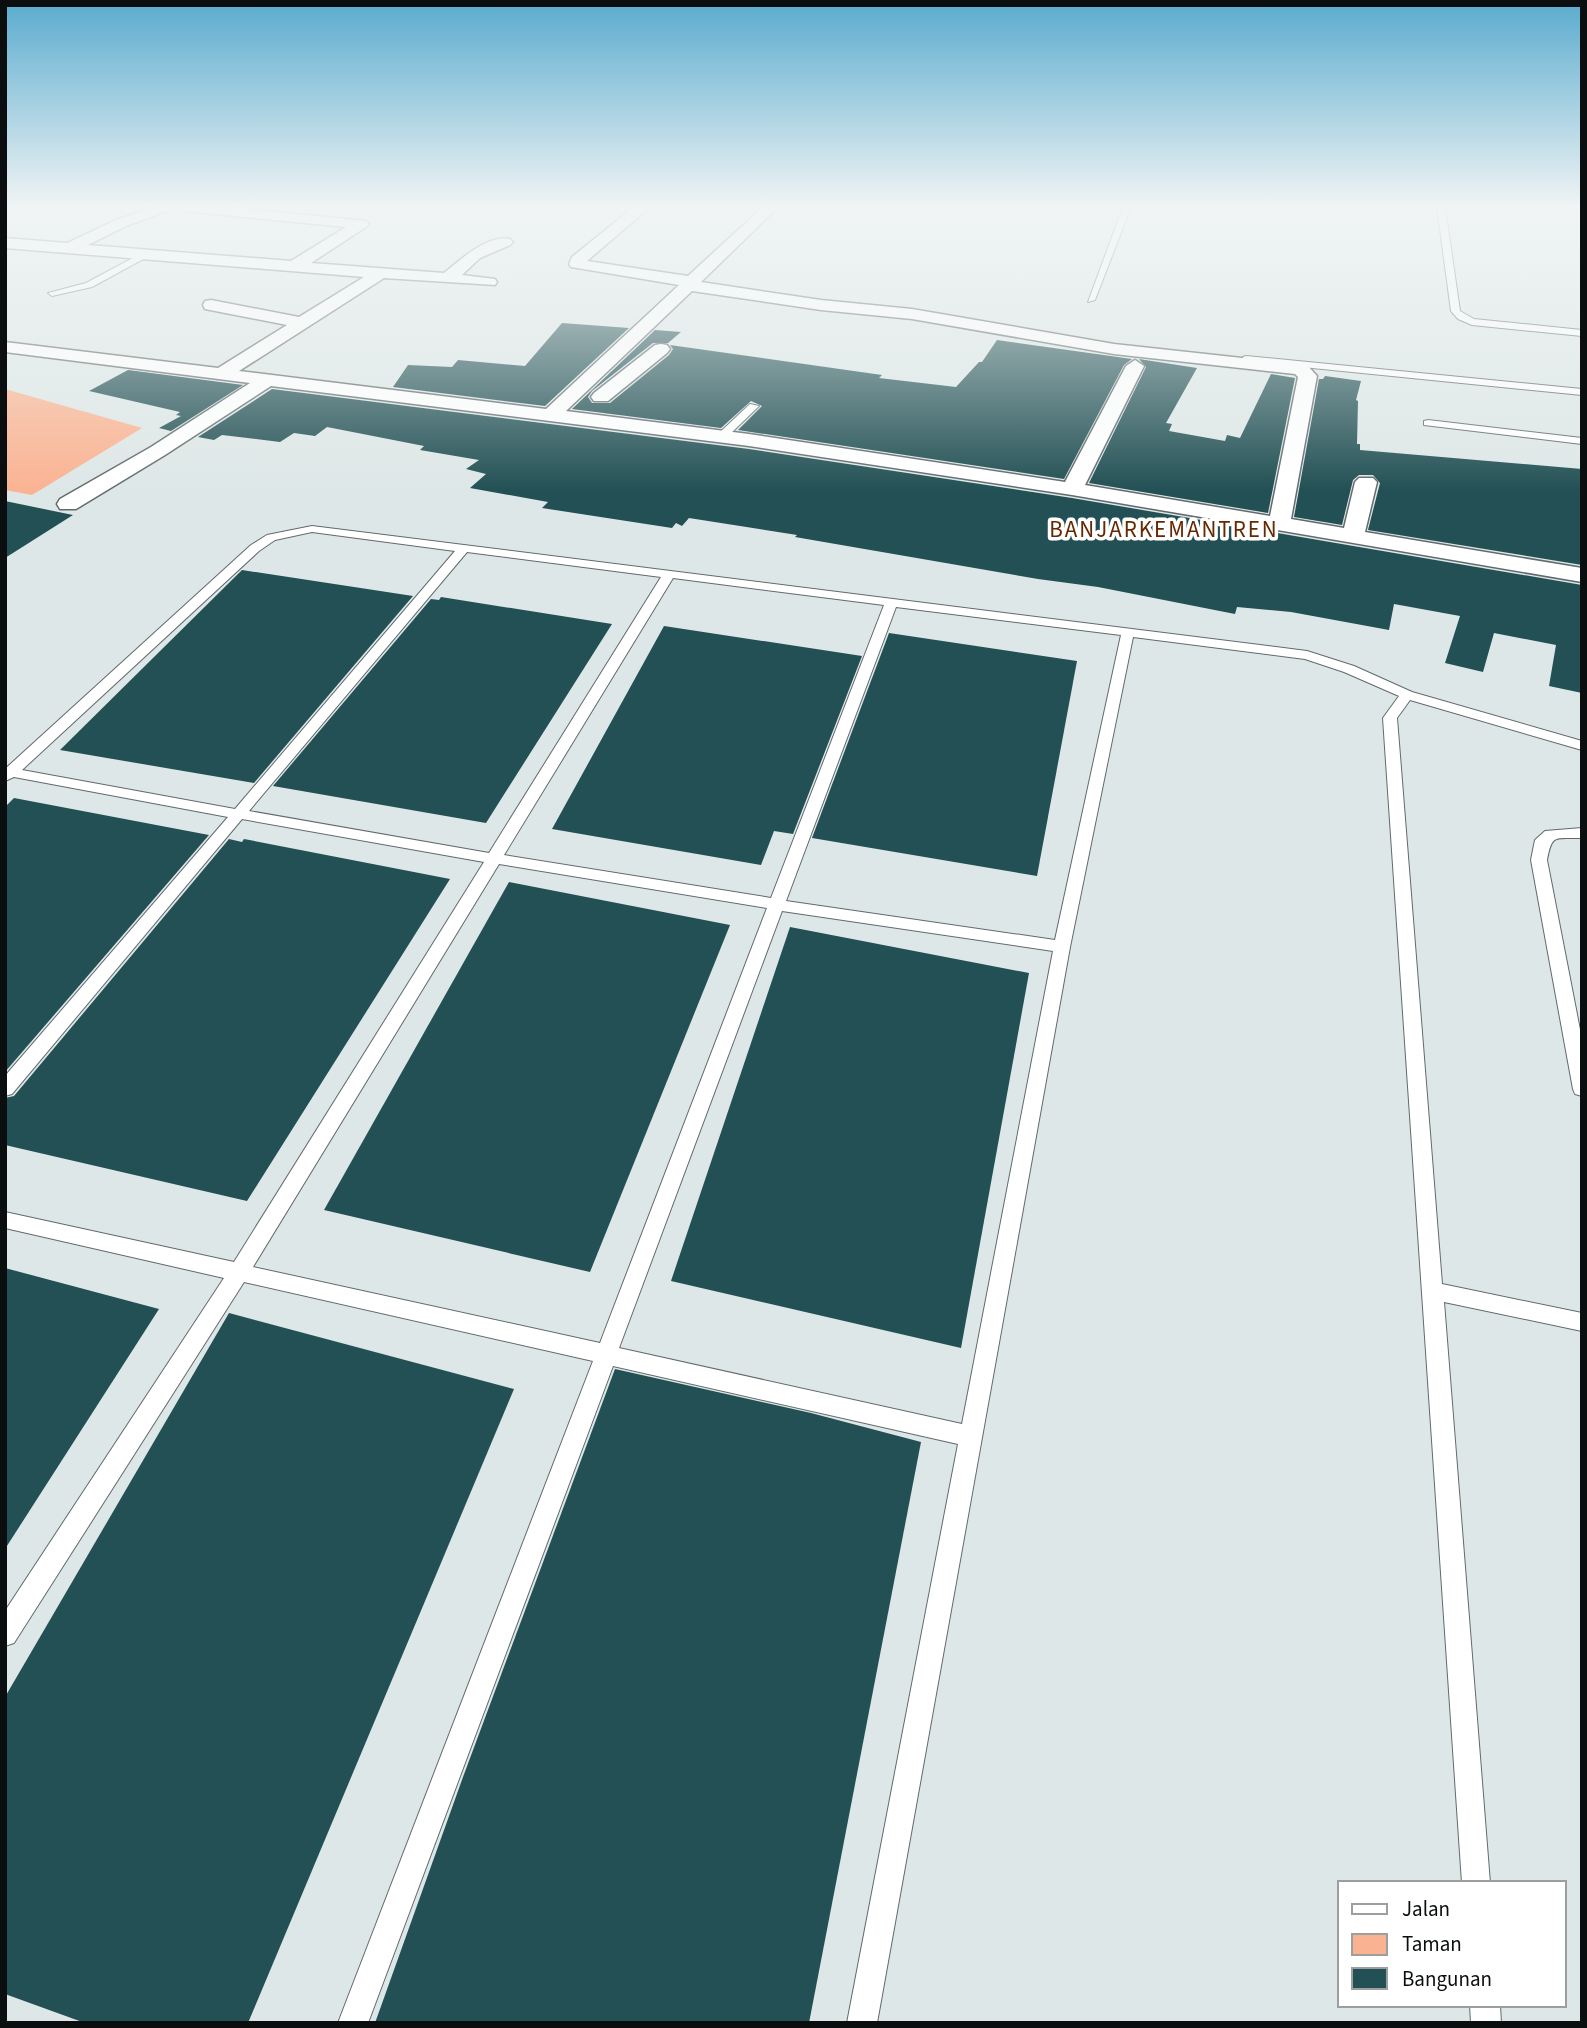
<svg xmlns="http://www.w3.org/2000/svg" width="1587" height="2028" viewBox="0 0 1587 2028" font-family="'Source Sans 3',sans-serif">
<rect width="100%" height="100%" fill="#dee7e7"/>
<path fill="#fab392" d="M5 389 142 428 32 495 5 490Z"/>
<g fill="#225054">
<path d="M562 323 629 328 545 406 393 387 408 365 452 367 458 360 525 366Z"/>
<path d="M655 330 681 332 668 343H653L592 391 588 397 592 403H610L669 355 673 349 670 345 882 375 879 378 956 387 979 362H982L997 340 1132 359 1124 365 1064 479 738 430 762 406 751 401 721 428 572 409Z"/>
<path d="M1139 359 1197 368 1166 423 1172 424 1169 431 1225 441 1227 435 1240 438 1271 374 1295 378 1268 513 1089 483 1146 367Z"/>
<path d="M128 370 243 385 171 431 159 428 181 416 176 415 180 412 89 391Z"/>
<path d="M1325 376 1361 381 1356 400 1358 401 1357 444H1360V450L1582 469V565L1368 530 1380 483 1373 475H1359L1353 480 1342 525 1294 517 1319 379H1323Z"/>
<path d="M272 389 749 449 1072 498 1582 585V693L1549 686 1556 645 1494 633 1483 672 1445 663 1460 616 1394 604 1389 630 1291 612 1237 607 1235 614 1098 587 1038 579 795 537 797 535 689 518 682 526 676 523 672 528 542 508 548 502 470 488 486 474 466 469 479 460 420 450 424 446 327 427 315 436 294 433 280 442 222 435 214 440 198 437Z"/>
<path d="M5 501 73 515 5 558Z"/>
<path d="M242 570 413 596 254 783 60 750Z"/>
<path d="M441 597 612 624 486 823 273 786 431 599 439 600Z"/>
<path d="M664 626 862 656 793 834 774 831 761 865 552 829Z"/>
<path d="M889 633 1077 661 1037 876 812 838Z"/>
<path d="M14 798 209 835 5 1072V807Z"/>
<path d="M229 839 242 842 244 839 450 879 247 1201 5 1145V1098L14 1096Z"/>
<path d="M509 882 730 925 590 1272 324 1210Z"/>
<path d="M790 927 1029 973 961 1348 671 1281Z"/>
<path d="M5 1268 159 1309 5 1549Z"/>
<path d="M229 1313 514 1389 248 2023H85L5 1994V1697Z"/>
<path d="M615 1369 811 1413 921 1442 809 2023H375L463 1777Z"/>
</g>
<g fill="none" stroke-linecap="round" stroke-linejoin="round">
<defs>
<g id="service">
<path d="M1123 207H1131L1095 300 1088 302Z"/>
<path d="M1437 207H1445L1460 311 1474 319 1582 330V336L1472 325 1458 319 1451 311Z"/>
<path d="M144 252 147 257 92 287 52 296 48 293 86 283Z"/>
<path d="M1246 356 1582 389V395L1243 361V357Z"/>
<path d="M750 404 759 406 725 439H717V435Z"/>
<path d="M1428 420 1582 438V444L1424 425V421Z"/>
<path d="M312 526 1307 651 1354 666 1412 692 1582 741V750L1410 700 1397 718 1442 1284 1582 1313V1331L1444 1302 1490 1883H1462L1383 718 1399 696 1344 672 1305 659 1133 637 1070 947 877 2023H847L958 1444 613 1366 368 2023H338L593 1361 244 1282 14 1643 5 1646V1611L224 1278 5 1228V1212L234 1262 484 862 242 819 12 1094 5 1096V1076L228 817 14 777 5 781V769L251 545 267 535ZM312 532 455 551 235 809 22 770 259 551 275 540ZM467 552 661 577 489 853 249 811ZM673 578 884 605 771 898 504 855ZM896 607 1121 635 1055 940 786 901ZM499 864 767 908 600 1343 253 1267ZM782 911 1053 951 962 1424 619 1348Z"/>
<path d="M1582 828V838C1556 839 1552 832 1547 860L1582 1040V1096L1575 1094 1573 1089 1531 860 1535 840 1545 831Z"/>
<path d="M1470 2005H1500L1501 2023H1471Z"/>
</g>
<g id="minor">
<path d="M154 207H227L366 221 369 224 366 227 311 263 444 273C460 260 488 234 510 239L513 242 510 245 480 258 462 275 495 279 497 282 495 285 384 278 239 371 546 409 679 285 571 267 569 264 572 257 634 207H650L587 261 688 276 763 207H778L701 282 821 300 912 309 1114 344 1307 365 1317 376 1291 519 1344 528 1355 482 1359 478H1373L1377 482 1365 532 1582 568V582L1072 495 749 446 271 386 165 455 76 509H60L57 504 60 499 151 447 250 383 5 352V342L218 368 287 325 205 309 203 305 205 301 211 300 299 317 364 277 5 248V238L67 243 116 220ZM175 208 182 211 346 227 291 261 88 245 126 226ZM692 291 821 310 912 319 1114 354 1295 374 1298 377 1270 516 1085 485 1144 366 1135 360 1126 366 1065 482 749 434 566 411Z"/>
<path d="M661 344 667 345 670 349 667 353 608 401H594L591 397 594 393 655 345Z"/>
</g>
</defs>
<use href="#service" stroke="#626a6b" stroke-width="2"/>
<use href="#minor" stroke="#626a6b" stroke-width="3"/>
<use href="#service" fill="#fff" fill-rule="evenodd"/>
<use href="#minor" fill="#fff" fill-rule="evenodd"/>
</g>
<linearGradient id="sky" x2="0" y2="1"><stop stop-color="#5aabce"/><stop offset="0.42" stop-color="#f0f4f4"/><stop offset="1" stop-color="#f0f4f4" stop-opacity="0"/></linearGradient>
<rect width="1587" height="491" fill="url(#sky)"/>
<g text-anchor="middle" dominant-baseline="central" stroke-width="7" stroke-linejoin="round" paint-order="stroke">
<g font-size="23" letter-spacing="2" fill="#662802" stroke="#fff">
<text x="1164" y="529">BANJARKEMANTREN</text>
</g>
</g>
<rect width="1587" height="2028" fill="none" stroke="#0b0e0f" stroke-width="14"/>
<rect x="1338" y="1881" width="228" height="126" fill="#ffffff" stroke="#9d9f9f" stroke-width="2"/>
<rect x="1352" y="1904" width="35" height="10" fill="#ffffff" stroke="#9d9f9f" stroke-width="2"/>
<text x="1402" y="1916" font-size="21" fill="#0b0e0f">Jalan</text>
<rect x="1352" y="1934" width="35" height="21" fill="#fab392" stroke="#9d9f9f" stroke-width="2"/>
<text x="1402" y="1951" font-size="21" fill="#0b0e0f">Taman</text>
<rect x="1352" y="1968" width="35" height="21" fill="#225054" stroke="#9d9f9f" stroke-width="2"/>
<text x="1402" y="1986" font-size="21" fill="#0b0e0f">Bangunan</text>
</svg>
